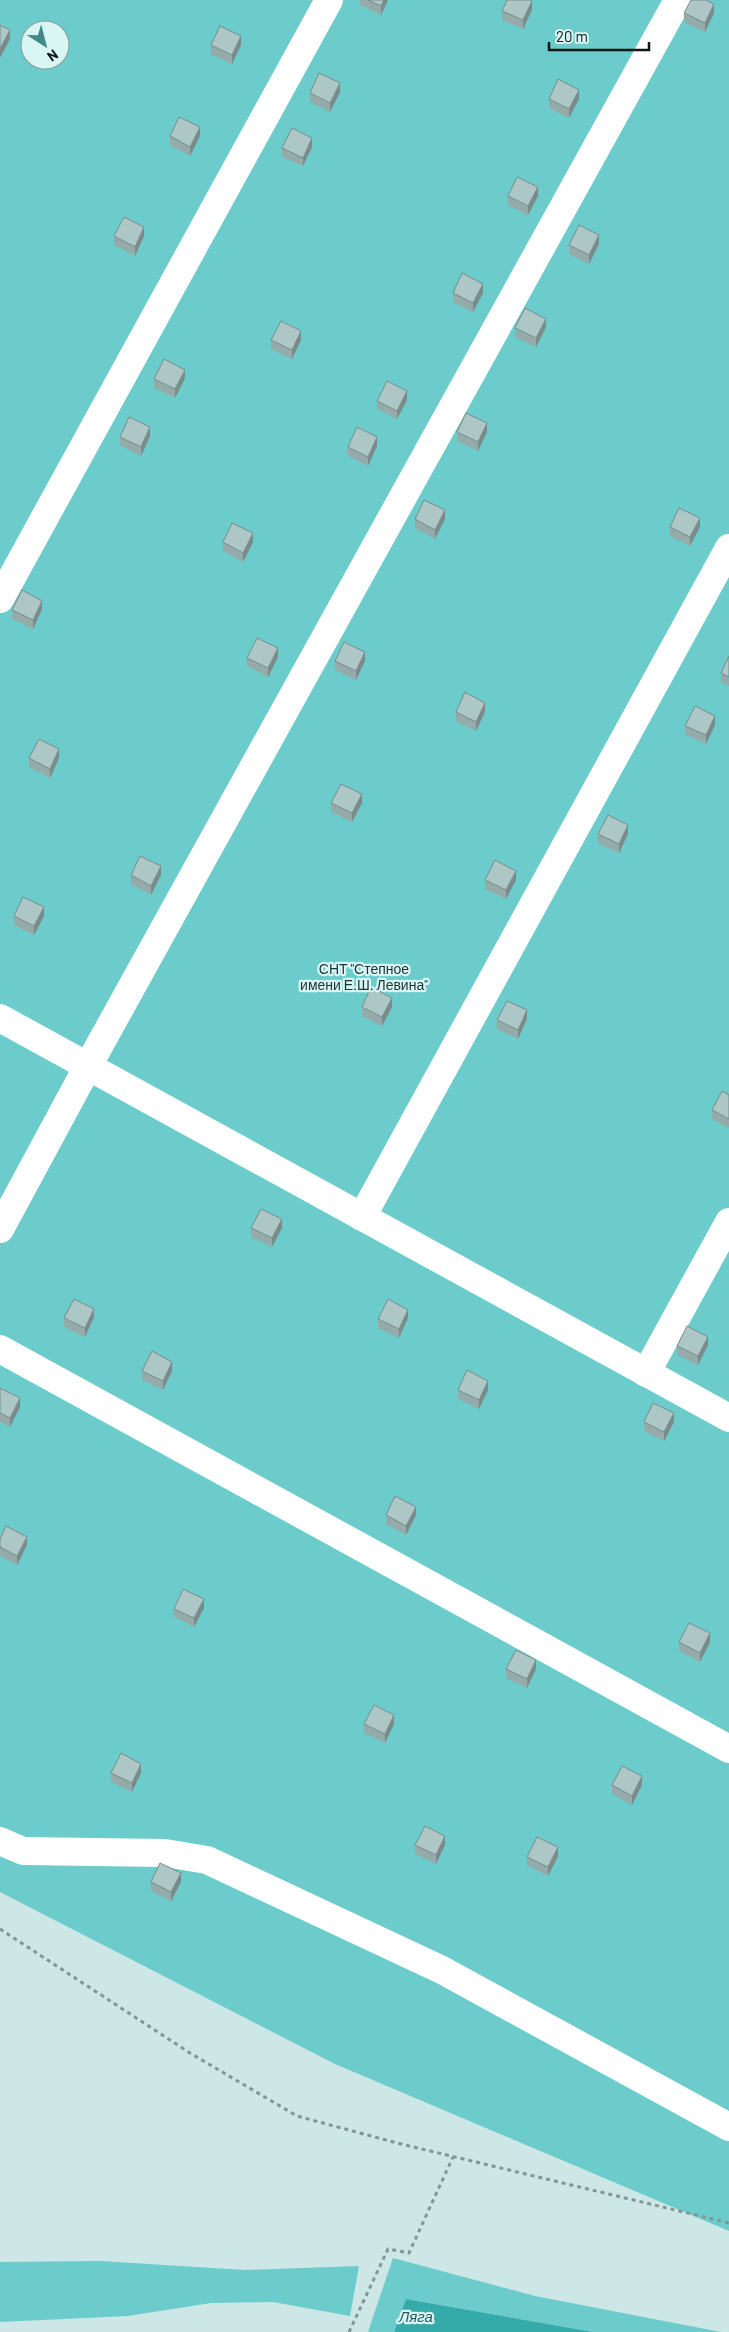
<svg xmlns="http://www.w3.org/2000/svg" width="729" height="2332" viewBox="0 0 729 2332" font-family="Barlow,sans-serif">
<rect width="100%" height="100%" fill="#cce7e6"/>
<g fill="#6bcccb" fill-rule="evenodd">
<path d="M0 0H729V2231L335 2064 0 1892ZM30 30H60V60H30Z"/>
<path d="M393 2258 535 2296 721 2332H593L406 2299 394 2332H368Z"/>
<path d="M100 2261 245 2270 359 2266 350 2316 273 2302 211 2303 128 2316 0 2322V2262Z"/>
</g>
<path fill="#34aaa9" d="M406 2299 593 2332H394Z"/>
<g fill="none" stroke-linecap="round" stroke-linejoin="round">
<g stroke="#819695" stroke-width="3" stroke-dasharray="4 4" stroke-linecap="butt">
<path d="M0 1929 190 2053 297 2116 397 2143 729 2223"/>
<path d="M349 2332 388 2249 409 2253 453 2157"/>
</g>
<g stroke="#fff" stroke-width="28">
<path d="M0 599 329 0"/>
<path d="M0 1018 729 1418"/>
<path d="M362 1217 729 548"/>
<path d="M0 1229 88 1066 678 0"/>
<path d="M0 1349 729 1749"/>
<path d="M646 1373 729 1222"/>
<path d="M0 1841 23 1851 165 1853 207 1860 442 1970 729 2127"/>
</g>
</g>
<g fill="#95abaa">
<path d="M360 0H388L381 15 360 5Z"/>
<path d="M532 10 523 29 502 20V11Z"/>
<path d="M684 13H714L705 32 684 22Z"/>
<path d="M211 45H241L232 64 211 54Z"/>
<path d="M340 92 330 112 310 102V93Z"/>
<path d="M549 99H579L569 118 549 108Z"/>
<path d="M170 136H200L190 156 170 145Z"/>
<path d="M312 147 303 166 282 157V148Z"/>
<path d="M508 196H538L528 215 508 205Z"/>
<path d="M114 236H144L135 256 114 245Z"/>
<path d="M599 244 589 264 569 254V245Z"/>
<path d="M453 293H483L473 312 453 302Z"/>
<path d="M546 327 536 347 515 337V328Z"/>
<path d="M271 340H301L292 359 271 349Z"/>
<path d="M185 378 175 398 154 388V379Z"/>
<path d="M407 400 397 419 377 409V401Z"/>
<path d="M457 432H487L478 451 457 441Z"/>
<path d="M150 436 141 456 120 445V437Z"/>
<path d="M377 446 368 466 348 456V447Z"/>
<path d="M415 519H445L435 539 415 528Z"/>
<path d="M670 527H700L690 546 670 536Z"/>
<path d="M223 542H253L243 562 223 551Z"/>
<path d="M42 609 33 629 12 619V610Z"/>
<path d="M729 656V686L721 682V673Z"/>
<path d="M278 657 268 677 247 666V658Z"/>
<path d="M335 661H365L356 680 335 670Z"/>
<path d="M456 712H485L476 731 456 721Z"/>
<path d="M715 725 706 744 685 734V726Z"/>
<path d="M29 758H59L50 778 29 767Z"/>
<path d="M331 803H362L352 822 331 812Z"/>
<path d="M598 834H628L619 853 598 843Z"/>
<path d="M131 875H161L151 895 131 884Z"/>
<path d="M485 880H516L506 899 485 889Z"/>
<path d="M14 916H44L34 935 14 925Z"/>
<path d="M362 1007H392L382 1026 362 1016Z"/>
<path d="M527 1019 518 1039 497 1029V1020Z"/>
<path d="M729 1095V1128L712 1119V1110Z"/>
<path d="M251 1228H282L272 1247 251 1237Z"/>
<path d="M94 1317 85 1337 64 1327V1318Z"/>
<path d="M408 1318 399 1338 378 1328V1319Z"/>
<path d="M708 1345 698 1365 677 1355V1346Z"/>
<path d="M142 1371H172L163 1390 142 1380Z"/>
<path d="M0 1388 20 1407 10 1427 0 1422Z"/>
<path d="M458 1390H488L479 1409 458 1399Z"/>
<path d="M644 1422H674L664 1441 644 1431Z"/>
<path d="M386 1515H416L406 1535 386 1524Z"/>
<path d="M0 1539 27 1545 17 1565 0 1556Z"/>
<path d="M204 1608 194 1627 174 1617V1609Z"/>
<path d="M679 1642H710L700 1662 679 1651Z"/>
<path d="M506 1669H536L527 1688 506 1678Z"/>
<path d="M364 1724H394L385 1743 364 1733Z"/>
<path d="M111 1773H141L132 1792 111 1782Z"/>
<path d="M612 1785H642L632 1805 612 1794Z"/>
<path d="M415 1845H445L436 1864 415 1854Z"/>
<path d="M558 1856 548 1876 527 1865V1857Z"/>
<path d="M151 1882H181L171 1901 151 1891Z"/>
</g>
<g fill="#798b8b">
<path d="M384 0H388L381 15V6Z"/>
<path d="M532 1V10L523 29V20Z"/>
<path d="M714 4V13L705 32V23Z"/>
<path d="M10 30V39L0 58V49Z"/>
<path d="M241 36V45L232 64V55Z"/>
<path d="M340 83V92L330 112V103Z"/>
<path d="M579 90V99L569 118V109Z"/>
<path d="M200 127V136L190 156V147Z"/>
<path d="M312 138V147L303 166V158Z"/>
<path d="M538 187V196L528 215V206Z"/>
<path d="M144 227V236L135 256V247Z"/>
<path d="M599 235V244L589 264V255Z"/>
<path d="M483 284V293L473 312V303Z"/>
<path d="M546 319V327L536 347V338Z"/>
<path d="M301 331V340L292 359V350Z"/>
<path d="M185 370V378L175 398V389Z"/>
<path d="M407 391V400L397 419V411Z"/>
<path d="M487 423V432L478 451V442Z"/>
<path d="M150 427V436L141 456V447Z"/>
<path d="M377 437V446L368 466V457Z"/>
<path d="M445 510V519L435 539V530Z"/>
<path d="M700 518V527L690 546V537Z"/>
<path d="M253 533V542L243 562V553Z"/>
<path d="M42 601V609L33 629V620Z"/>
<path d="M278 648V657L268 677V668Z"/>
<path d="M365 652V661L356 680V671Z"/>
<path d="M485 703V712L476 731V722Z"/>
<path d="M715 716V725L706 744V735Z"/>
<path d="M59 749V758L50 778V769Z"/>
<path d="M362 794V803L352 822V813Z"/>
<path d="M628 825V834L619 853V844Z"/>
<path d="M161 866V875L151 895V886Z"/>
<path d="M516 871V880L506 899V890Z"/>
<path d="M44 907V916L34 935V926Z"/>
<path d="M392 998V1007L382 1026V1017Z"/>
<path d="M527 1010V1019L518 1039V1030Z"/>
<path d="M282 1219V1228L272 1247V1238Z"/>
<path d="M94 1309V1317L85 1337V1328Z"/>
<path d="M408 1310V1318L399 1338V1329Z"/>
<path d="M708 1337V1345L698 1365V1356Z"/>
<path d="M172 1362V1371L163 1390V1381Z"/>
<path d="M488 1381V1390L479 1409V1400Z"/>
<path d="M20 1398V1407L10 1427V1418Z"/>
<path d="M674 1413V1422L664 1441V1432Z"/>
<path d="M416 1507V1515L406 1535V1526Z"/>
<path d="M27 1537V1545L17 1565V1556Z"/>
<path d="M204 1599V1608L194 1627V1618Z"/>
<path d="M710 1633V1642L700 1662V1653Z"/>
<path d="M536 1660V1669L527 1688V1679Z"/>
<path d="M394 1715V1724L385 1743V1734Z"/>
<path d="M141 1764V1773L132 1792V1783Z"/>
<path d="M642 1776V1785L632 1805V1796Z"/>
<path d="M445 1836V1845L436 1864V1855Z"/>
<path d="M558 1847V1856L548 1876V1867Z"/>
<path d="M181 1873V1882L171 1901V1892Z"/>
</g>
<g fill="#adc7c6" stroke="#798b8b">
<path d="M368 0H384L381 6Z"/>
<path d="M507 0H530L532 1 523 20 502 11Z"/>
<path d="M691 0H706L714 4 705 23 684 13Z"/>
<path d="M0 25 10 30 0 49Z"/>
<path d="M220 26 241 36 232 55 211 45Z"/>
<path d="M319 73 340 83 330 103 310 93Z"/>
<path d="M558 79 579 90 569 109 549 99Z"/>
<path d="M179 117 200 127 190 147 170 136Z"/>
<path d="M292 128 312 138 303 158 282 148Z"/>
<path d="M517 177 538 187 528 206 508 196Z"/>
<path d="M124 217 144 227 135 247 114 236Z"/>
<path d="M579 225 599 235 589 255 569 245Z"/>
<path d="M462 273 483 284 473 303 453 293Z"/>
<path d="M525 308 546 319 536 338 515 328Z"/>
<path d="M281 321 301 331 292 350 271 340Z"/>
<path d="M164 359 185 370 175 389 154 379Z"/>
<path d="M387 381 407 391 397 411 377 401Z"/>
<path d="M466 413 487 423 478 442 457 432Z"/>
<path d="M129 417 150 427 141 447 120 437Z"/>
<path d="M357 427 377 437 368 457 348 447Z"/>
<path d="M424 500 445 510 435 530 415 519Z"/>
<path d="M679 508 700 518 690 537 670 527Z"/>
<path d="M232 523 253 533 243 553 223 542Z"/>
<path d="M22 590 42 601 33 620 12 610Z"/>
<path d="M257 638 278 648 268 668 247 658Z"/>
<path d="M344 642 365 652 356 671 335 661Z"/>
<path d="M729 656V677L721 673Z"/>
<path d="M465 692 485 703 476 722 456 712Z"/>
<path d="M695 706 715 716 706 735 685 726Z"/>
<path d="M39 739 59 749 50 769 29 758Z"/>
<path d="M341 784 362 794 352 813 331 803Z"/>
<path d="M608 815 628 825 619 844 598 834Z"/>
<path d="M140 856 161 866 151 886 131 875Z"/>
<path d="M495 860 516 871 506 890 485 880Z"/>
<path d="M23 897 44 907 34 926 14 916Z"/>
<path d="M371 987 392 998 382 1017 362 1007Z"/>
<path d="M507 1001 527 1010 518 1030 497 1020Z"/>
<path d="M722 1091 729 1095V1119L712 1110Z"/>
<path d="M261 1209 282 1219 272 1238 251 1228Z"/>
<path d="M74 1299 94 1309 85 1328 64 1318Z"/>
<path d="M388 1299 408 1310 399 1329 378 1319Z"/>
<path d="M687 1326 708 1337 698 1356 677 1346Z"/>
<path d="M152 1351 172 1362 163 1381 142 1371Z"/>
<path d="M467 1370 488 1381 479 1400 458 1390Z"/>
<path d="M0 1388 20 1398 10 1418 0 1413Z"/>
<path d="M653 1403 674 1413 664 1432 644 1422Z"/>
<path d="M395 1496 416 1507 406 1526 386 1515Z"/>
<path d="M6 1526 27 1537 17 1556 0 1547V1539Z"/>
<path d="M183 1589 204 1599 194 1618 174 1609Z"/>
<path d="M689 1623 710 1633 700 1653 679 1642Z"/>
<path d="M516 1650 536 1660 527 1679 506 1669Z"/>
<path d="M374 1705 394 1715 385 1734 364 1724Z"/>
<path d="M121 1753 141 1764 132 1783 111 1773Z"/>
<path d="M622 1766 642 1776 632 1796 612 1785Z"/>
<path d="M425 1826 445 1836 436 1855 415 1845Z"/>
<path d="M537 1837 558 1847 548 1867 527 1857Z"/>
<path d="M160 1863 181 1873 171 1892 151 1882Z"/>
</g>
<g text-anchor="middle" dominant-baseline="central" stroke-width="4.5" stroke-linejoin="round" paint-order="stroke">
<g font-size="14" fill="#1a3433" stroke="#d9f5f4">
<text x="364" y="968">СНТ "Степное<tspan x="364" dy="16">имени Е.Ш. Левина"</tspan></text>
</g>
<g font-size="15" font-style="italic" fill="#1f5e5d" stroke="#d9f5f4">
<text x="416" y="2316">Ляга</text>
</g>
</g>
<g transform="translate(45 45) rotate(144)"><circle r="24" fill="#d9f5f4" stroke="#879c9c"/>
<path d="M0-4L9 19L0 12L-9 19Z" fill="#428a89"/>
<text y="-8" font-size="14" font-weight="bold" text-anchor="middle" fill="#0d1717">N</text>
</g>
<path d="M549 42v8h100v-8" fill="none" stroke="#0d1717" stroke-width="2.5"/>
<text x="556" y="42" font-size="15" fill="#0d1717" stroke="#d9f5f4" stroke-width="4" paint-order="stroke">20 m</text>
</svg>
